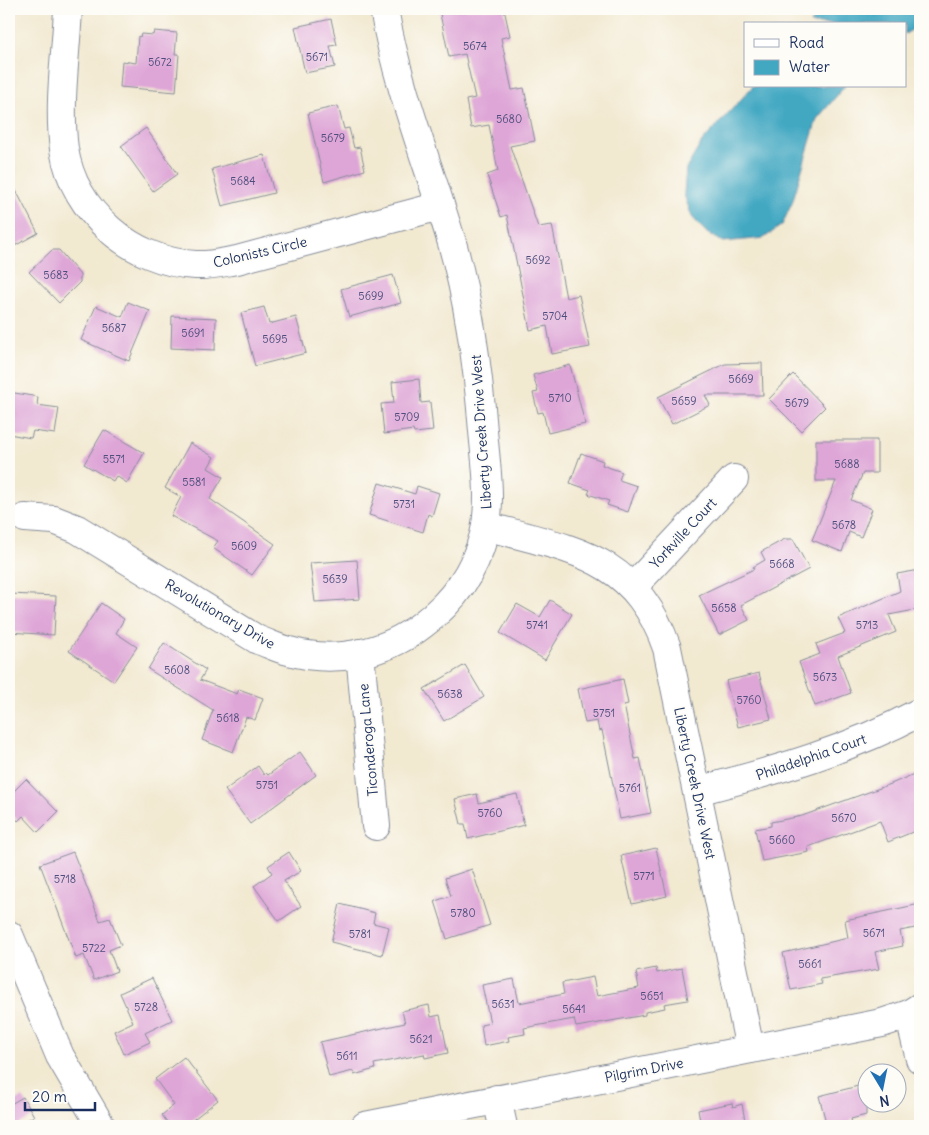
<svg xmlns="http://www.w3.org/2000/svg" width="929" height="1135" viewBox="0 0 929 1135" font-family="Delius,sans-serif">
<rect width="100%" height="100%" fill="#fdfcf7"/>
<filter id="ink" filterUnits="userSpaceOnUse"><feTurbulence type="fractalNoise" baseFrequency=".02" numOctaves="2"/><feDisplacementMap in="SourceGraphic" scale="10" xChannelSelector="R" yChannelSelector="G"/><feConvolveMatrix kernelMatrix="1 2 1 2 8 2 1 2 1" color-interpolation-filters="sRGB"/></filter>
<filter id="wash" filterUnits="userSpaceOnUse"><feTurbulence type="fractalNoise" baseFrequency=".0096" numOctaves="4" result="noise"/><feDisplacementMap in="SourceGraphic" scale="20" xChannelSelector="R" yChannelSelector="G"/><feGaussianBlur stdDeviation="1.12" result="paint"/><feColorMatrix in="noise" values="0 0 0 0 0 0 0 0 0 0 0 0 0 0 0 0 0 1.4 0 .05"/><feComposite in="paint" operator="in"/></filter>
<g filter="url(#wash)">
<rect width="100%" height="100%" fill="#f2e9d1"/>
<g fill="#42a8c2" stroke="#2e6c90">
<path d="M824 9H920V25L905 34V24H810Z"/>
<path d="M753 86H845L817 119 792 203 782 225 764 238 723 242 707 233 692 217 684 194 686 169 702 142Z"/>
</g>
<g id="blocks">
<g fill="#dea6d7">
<path d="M439 9H504L510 36 501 38 512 90 524 88 535 141 510 146 538 227 552 225 566 298 579 295 590 347 552 354 547 326 530 330 507 215 501 217 487 175 498 171 489 125 471 128 466 100 475 98 465 54 449 57Z"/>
<path d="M331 19 337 45 330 46 335 67 305 73 295 27Z"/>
<path d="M154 31 177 33 175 54H179L176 92 120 87 122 61 136 63 138 36 140 37 141 34 153 35Z"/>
<path d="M338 106 344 129 349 128 354 148 360 147 365 170 324 182 308 113Z"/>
<path d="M146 128 177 174 153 191 121 146Z"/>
<path d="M264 155 274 193 222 206 212 169Z"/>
<path d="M9 177 38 233 9 249Z"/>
<path d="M52 250H59L80 275V282L59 303 29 272Z"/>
<path d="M393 275 401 303 349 317 341 289Z"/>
<path d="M128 302 150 311 129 361 81 340 96 306 122 317Z"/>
<path d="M264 307 269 324 296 317 306 353 255 366 241 313Z"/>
<path d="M172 316 216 318 215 350 171 348Z"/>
<path d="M762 363 763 395H705L710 405 672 424 658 397 725 364Z"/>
<path d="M570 365 585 424 548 433 543 412 538 413 533 393 538 392 533 375Z"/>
<path d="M793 374 825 407 801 431 769 399Z"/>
<path d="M419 379 421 403 430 402 433 431 414 433 413 430 384 434 381 404 394 403 392 382Z"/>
<path d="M9 392 38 397 37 405 59 408 55 434 33 431 31 438 9 434Z"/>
<path d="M104 430 144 453 127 483 116 476 113 481 84 464Z"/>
<path d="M816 440H877V473H863L851 500 872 509 861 537 849 532 842 552 812 540 836 481H816Z"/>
<path d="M190 443 214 457 208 468 223 477 210 499 275 544 252 575 213 548 218 541 171 516 181 497 165 488Z"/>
<path d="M581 453 603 461 602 465 622 472 619 480 637 486 628 512 607 505 609 501 588 494 590 490 570 483Z"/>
<path d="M379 483 415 494 417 486 439 493 432 516 428 514 423 532 369 515Z"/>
<path d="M785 539H793L809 569 741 605 749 620 719 635 699 595 754 569 753 567 765 560 761 552Z"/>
<path d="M357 560 360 599 315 602 310 563Z"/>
<path d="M920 570V609L889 615 896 632 838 656 851 693 815 706 799 662 820 654 816 644 845 633 838 618 900 591 897 574Z"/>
<path d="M9 594 56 596 54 635 9 632Z"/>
<path d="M550 600 572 614 545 660 500 633 517 604 540 617Z"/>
<path d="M101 603 124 619 116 633 137 647 114 681 69 651Z"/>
<path d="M164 643 206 670 200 680 237 694 239 689 263 698 255 720 246 717 233 752 202 740 213 710 148 669Z"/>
<path d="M465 665 484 697 444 721 424 689Z"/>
<path d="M759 673 771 719 738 727 726 681Z"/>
<path d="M623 679 628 704 624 705 635 759 640 758 651 813 620 819 602 730 599 731 597 721 585 723 578 689Z"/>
<path d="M300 752 316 775 250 824 225 790 258 766 264 775 266 773 268 775Z"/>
<path d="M914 774 920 788V829L888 842 880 821 808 847 809 852 762 861 755 829 771 826V822L802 816 891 784Z"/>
<path d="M26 779 58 812 38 832 23 816 18 821 9 811V796Z"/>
<path d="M477 794 479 803 517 794 524 825 468 839 465 824H461L455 799Z"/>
<path d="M656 848 667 896 632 904 621 856Z"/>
<path d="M73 852 100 921 110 918 121 945 109 950 117 971 94 980 84 955 76 958 40 864Z"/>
<path d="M289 852 301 871 284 881 301 906 279 921 254 886 272 873 268 866Z"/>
<path d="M472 869 490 925 447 939 435 901 451 896 445 878Z"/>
<path d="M340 904 375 913 373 923 389 927 382 955 331 942Z"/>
<path d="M920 904V927L900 931 903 946 875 952 879 969 820 979 822 984 791 990 783 953 848 938 845 920Z"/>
<path d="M656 968 657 973 682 968 688 1000 664 1004 665 1008 645 1012V1015L576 1027 574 1019 524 1028 525 1034 508 1037 509 1041 484 1046 481 1025 490 1023 482 985 514 979 519 1003 564 994 562 983 593 977 597 996 639 988 636 972Z"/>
<path d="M152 978 172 1020 145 1033 150 1042 124 1054 114 1031 133 1022 120 993Z"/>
<path d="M429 1005 431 1017 440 1015 448 1053 425 1058 424 1054 374 1064 375 1069 354 1075 353 1071 329 1077 320 1042 405 1023 402 1011Z"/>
<path d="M184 1057 218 1100 185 1126H170L162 1115 174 1105 155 1079Z"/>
<path d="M866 1084V1115L851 1119 852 1123 827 1126 819 1096Z"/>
<path d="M23 1097 34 1116 16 1126H9V1105Z"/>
<path d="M732 1103 733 1107 742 1104 746 1126H701L698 1110Z"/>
</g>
</g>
</g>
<g filter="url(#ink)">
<use href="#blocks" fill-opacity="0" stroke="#868c98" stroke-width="1"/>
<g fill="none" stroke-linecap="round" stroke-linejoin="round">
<defs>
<g id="minor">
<path d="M68 9C66 54 58 104 64 149 74 212 132 262 196 265 210 266 224 262 237 260L440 206"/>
<path d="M25 518 54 520 77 529 258 640C268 643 278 649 289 651 334 664 385 654 422 625 453 602 474 572 484 535 492 501 486 465 483 431 478 368 470 305 452 243 429 165 398 90 384 9"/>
<path d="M486 526C571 550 634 554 667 648L750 1049"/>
<path d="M633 587 734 479"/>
<path d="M360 653 376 826"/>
<path d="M697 791C775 771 849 750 920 712"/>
<path d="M9 935 60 1056 101 1126"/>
<path d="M909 1014 920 1059"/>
<path d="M497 1099 503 1126"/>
<path d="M365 1126 882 1023 909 1014 920 1007"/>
</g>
</defs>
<use href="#minor" stroke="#868c98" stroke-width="30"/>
<use href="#minor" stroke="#fff" stroke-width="28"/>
</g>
</g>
<g text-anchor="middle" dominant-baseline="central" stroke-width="4" stroke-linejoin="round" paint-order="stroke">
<g font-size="11" fill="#4c4d7c">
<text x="475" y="46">5674</text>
<text x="317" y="57">5671</text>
<text x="160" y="62">5672</text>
<text x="509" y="119">5680</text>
<text x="333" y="138">5679</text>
<text x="243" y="181">5684</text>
<text x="538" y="260">5692</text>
<text x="56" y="275">5683</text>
<text x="371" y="296">5699</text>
<text x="555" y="316">5704</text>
<text x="114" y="328">5687</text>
<text x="193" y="333">5691</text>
<text x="275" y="339">5695</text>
<text x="741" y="379">5669</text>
<text x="560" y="398">5710</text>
<text x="684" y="401">5659</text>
<text x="797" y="403">5679</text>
<text x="407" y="417">5709</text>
<text x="114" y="459">5571</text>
<text x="847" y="464">5688</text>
<text x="194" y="482">5581</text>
<text x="404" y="504">5731</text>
<text x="844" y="525">5678</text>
<text x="244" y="546">5609</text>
<text x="782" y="564">5668</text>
<text x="335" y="579">5639</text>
<text x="724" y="608">5658</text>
<text x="537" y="625">5741</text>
<text x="867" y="625">5713</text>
<text x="177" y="670">5608</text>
<text x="825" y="677">5673</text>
<text x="450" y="694">5638</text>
<text x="749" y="700">5760</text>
<text x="604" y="713">5751</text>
<text x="228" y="718">5618</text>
<text x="267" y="785">5751</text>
<text x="630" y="788">5761</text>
<text x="490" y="813">5760</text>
<text x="844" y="818">5670</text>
<text x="782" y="840">5660</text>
<text x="644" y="876">5771</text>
<text x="65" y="879">5718</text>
<text x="463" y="913">5780</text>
<text x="874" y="933">5671</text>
<text x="360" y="934">5781</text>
<text x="94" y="948">5722</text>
<text x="810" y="964">5661</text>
<text x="652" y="996">5651</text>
<text x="503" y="1004">5631</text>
<text x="146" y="1007">5728</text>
<text x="574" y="1009">5641</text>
<text x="421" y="1039">5621</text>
<text x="347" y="1056">5611</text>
</g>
<g font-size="14" fill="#1b2f5e" stroke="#fdfcf7">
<text transform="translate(260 252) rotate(-13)">Colonists Circle</text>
<text transform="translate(481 432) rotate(-94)">Liberty Creek Drive West</text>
<text transform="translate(683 533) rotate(-47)">Yorkville Court</text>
<text transform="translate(220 614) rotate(30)">Revolutionary Drive</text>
<text transform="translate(368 740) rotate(-95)">Ticonderoga Lane</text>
<text transform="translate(811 757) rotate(-19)">Philadelphia Court</text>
<text transform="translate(695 783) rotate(78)">Liberty Creek Drive West</text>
<text transform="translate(644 1070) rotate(-11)">Pilgrim Drive</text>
</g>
</g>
<rect width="929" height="1135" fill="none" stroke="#fdfcf7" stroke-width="30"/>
<rect x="744" y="22" width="162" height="65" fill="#fdfcf7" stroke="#a3aaba"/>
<rect x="754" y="39" width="25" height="8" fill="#ffffff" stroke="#a3aaba"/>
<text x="789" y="48" font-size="15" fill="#1b2f5e">Road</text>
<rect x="754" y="60" width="25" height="15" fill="#42a8c2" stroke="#a3aaba"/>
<text x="789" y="72" font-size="15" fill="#1b2f5e">Water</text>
<g transform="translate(882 1088) rotate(170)"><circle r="24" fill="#fdfcf7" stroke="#a3aaba"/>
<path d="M0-4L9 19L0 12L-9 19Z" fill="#1f6fb2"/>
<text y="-8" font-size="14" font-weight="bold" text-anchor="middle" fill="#1b2f5e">N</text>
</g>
<path d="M25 1102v8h70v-8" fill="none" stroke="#1b2f5e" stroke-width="2.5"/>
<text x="32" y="1102" font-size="15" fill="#1b2f5e" stroke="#fdfcf7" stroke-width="4" paint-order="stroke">20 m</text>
</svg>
